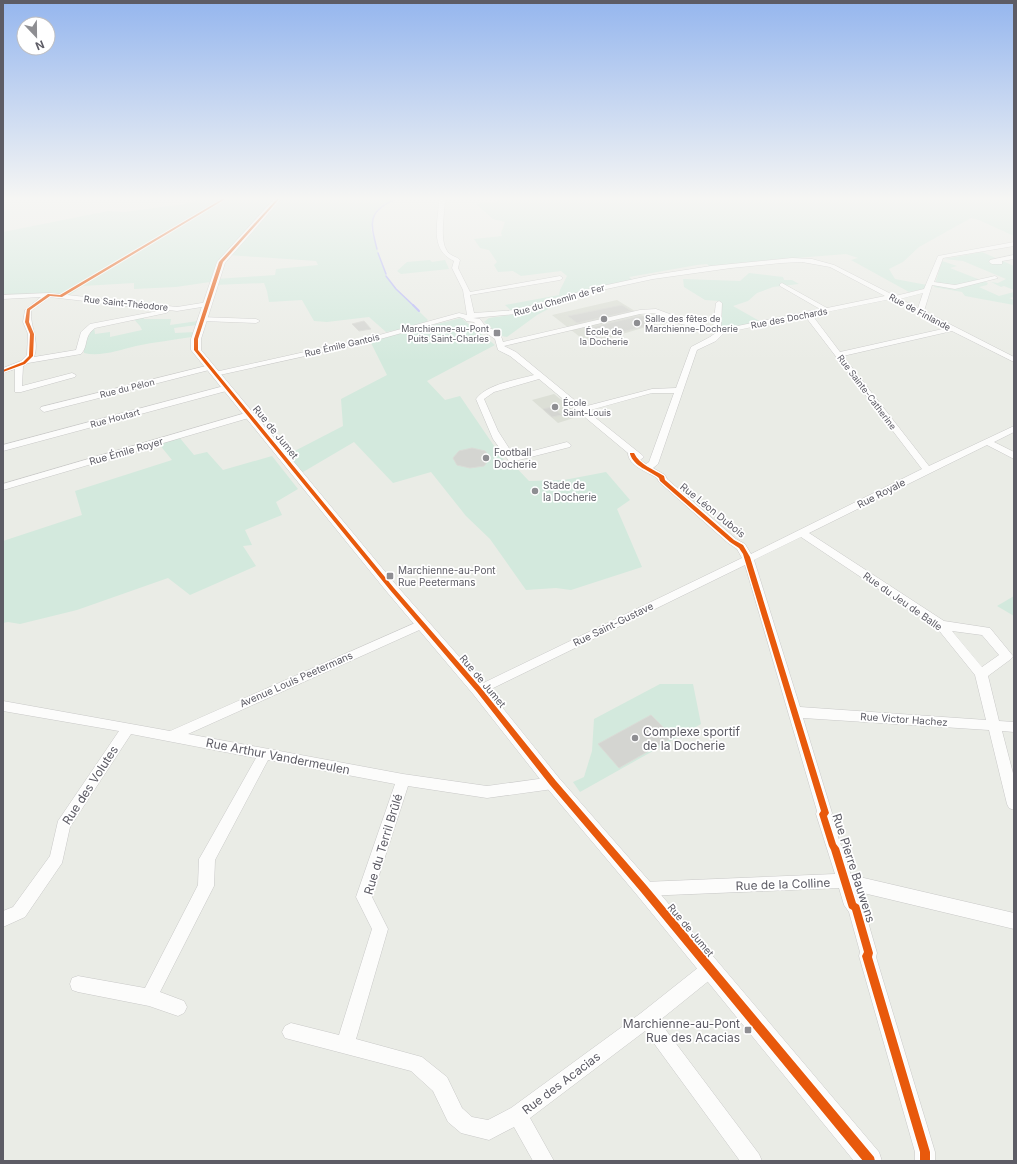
<svg xmlns="http://www.w3.org/2000/svg" width="1017" height="1164" viewBox="0 0 1017 1164" font-family="Inter,sans-serif">
<rect width="100%" height="100%" fill="#eaece6"/>
<g fill="#dcdfd6">
<path d="M617 300 656 324 589 344 552 315Z"/>
<path d="M554 394 565 403 580 416 558 423 532 400Z"/>
</g>
<g fill="#d3e9dd">
<path d="M200 198H276L235 247 282 198H439V200H395L383 204 375 212 371 230 386 276 396 289 428 320 423 325 386 332 369 317 327 322 314 321 302 300 269 302 267 291 264 283 214 285 216 279 275 275 276 269 318 265 316 261 228 255 210 282 176 287 134 289V283L83 286 68 296 3 297V232L108 211 125 212 191 203Z"/>
<path d="M496 198H1014V236L979 220 971 218 919 247 903 262 889 269 895 279 927 285 924 289 909 292 851 260 858 258 846 254 784 259 711 268 707 264 697 265 629 277 634 281 514 313 505 305 559 295 560 290 567 276 561 271 521 276 513 271 498 272 494 265 497 262 489 250 480 248 474 239 502 236 501 233 505 222 493 219 476 204 499 201Z"/>
<path d="M982 252 1014 266V290L1004 286 1001 287 991 282 998 283 1006 279 963 261 944 259Z"/>
<path d="M430 260 432 262 445 260 449 269 401 274 397 271 407 262Z"/>
<path d="M942 261 957 266 950 268 988 283 987 285 979 287 999 296 1014 292V297L1009 298 1014 300V305L965 296 962 292 934 287Z"/>
<path d="M749 273 783 277 784 280H792L799 284 773 287 757 293 748 301 733 306 763 323 722 331 717 327 719 301 705 300 684 287 683 279 740 281Z"/>
<path d="M571 297 537 315 507 337 501 336 484 322 489 318 517 314Z"/>
<path d="M144 316V319H171L170 325 198 321 197 325 174 328 175 333 195 332 192 337C173 340 155 342 136 346 120 350 100 357 84 353V335L94 327 95 334 110 332V337L142 330 140 326 132 317Z"/>
<path d="M461 318 495 345 427 381 445 400 460 396 505 462 510 461 529 481 564 480 606 472 630 500 617 509 642 567 571 590 556 588 526 590 490 539 466 516 431 472 393 483 354 442 298 475 283 457 343 426 341 399 387 375 370 341Z"/>
<path d="M179 437 194 455 207 452 223 470 272 456 298 489 276 502 282 515 245 530 252 545 243 546 256 566 190 595 168 578 77 610 20 624 8 622 3 623V541L82 515 75 491 172 460 159 444Z"/>
<path d="M1014 596V616L997 606Z"/>
<path d="M660 684H693L701 724 580 792 573 782 584 777 592 751 594 719Z"/>
</g>
<g fill="none" stroke-linecap="round" stroke-linejoin="round">
<g stroke="#bab9f8" stroke-width="1.5">
<path d="M377 249C371 225 366 212 394 200"/>
<path d="M378 253 386 274"/>
<path d="M386 276 396 289 414 306"/>
</g>
<path stroke="#bab9f8" stroke-width="2" d="M413 305 419 311"/>
</g>
<g fill="#d4d5d1" stroke="#dadbd6">
<path d="M622 305 631 311 577 323 568 316Z"/>
<path d="M639 316H643L655 324 596 338 585 329Z"/>
<path d="M364 321 371 329 359 331 352 324Z"/>
<path d="M552 407 562 415 552 417 543 409Z"/>
<path d="M472 448 485 451 490 458 484 466 470 468 457 465 453 458 459 451Z"/>
<path d="M651 715 673 737 619 768 598 744Z"/>
</g>
<g fill="none" stroke-linecap="round" stroke-linejoin="round">
<defs>
<g id="minor">
<path d="M439 198H445C445 212 439 240 447 251 450 256 456 256 460 260L458 268 470 292 560 276 563 278 560 280 470 295 474 313 516 310 593 288 653 275 711 266 792 258 812 259 834 265 895 296 924 289 938 256 1014 242V246L943 258 934 282 955 285 995 276 998 278 955 289 932 285 924 311 1014 357V362L952 331 843 356 929 466 1014 426V432L994 442 1014 452V459L987 445 809 533 944 621 990 628 1013 656 1011 659 988 676 999 721 1014 722V732L1002 731 1014 777V810L1009 808 1007 804 989 730 803 718 832 813 831 816 851 875 1014 913V929L855 891 858 900 864 908 877 953 876 957 935 1152V1161H915V1152L859 956 860 952 849 912 844 905 839 888 644 896 639 894 636 889 639 884 644 882 835 874 816 814 817 811 745 565 483 693 479 695 475 693 473 690 475 687 742 558 737 549 728 543 659 482 657 478C648 472 628 466 628 453L539 379 494 392 484 399 498 431 514 456 567 442 571 445 570 447 515 461H509L493 439 476 399C487 384 516 380 534 375L510 356 498 350 495 339 486 333 480 331 474 322 466 321 465 319 459 317 373 341 215 376 211 374 215 372 372 337 459 313 467 315 463 290 452 268 454 261C428 249 439 221 439 198ZM802 262 830 267 885 296 827 308 782 283 780 284V286L820 309 723 329 721 326 722 303 719 301 716 303 713 327 686 320 656 309 640 310 503 342 501 336 492 329 486 327 480 319 473 318 516 314 597 291 653 279 731 268 781 263ZM923 293 918 308 900 299ZM891 299 947 328 840 352 812 315ZM655 313 681 324 717 332 710 337 691 347 676 388 652 389 583 407 516 352 504 346 640 314ZM805 316 922 469 751 554 745 544 736 539 667 479 665 475 653 468 658 464 697 350 716 341 724 333ZM652 393H674L649 462 646 464 640 460 644 457 642 455 587 411ZM801 537 937 628 975 675 986 720 800 707 754 560ZM952 631 982 635 999 655 982 667Z"/>
<path d="M1014 255V259L1002 261V264H992L989 262 990 260Z"/>
<path d="M49 293 177 307 208 302 211 304 208 306 177 311 169 310 168 312 166 313 95 328C83 337 89 345 81 354L28 363 23 366 22 386 72 373 76 375 75 377 21 392H15V369L3 373V368L21 361 27 355 28 334 23 322 25 310 41 297 3 299V295ZM50 297 163 310 90 324 81 332 76 350 34 357C40 342 30 327 31 311Z"/>
<path d="M200 317 256 319 260 321 256 323 203 321 199 319Z"/>
<path d="M210 365H213V369L44 412 40 409 41 407Z"/>
<path d="M224 386H230L231 388 230 390 3 451V445Z"/>
<path d="M249 412 252 413 253 415 252 417 3 490V484Z"/>
<path d="M422 620 426 621 428 624 426 627 188 734 403 774 487 786 553 777 558 779 560 783 558 787 553 789 487 798 408 786 372 897 388 929 356 1039 422 1057 447 1077 462 1108 472 1117 488 1120 511 1108 641 1013 704 963 710 961 716 963 718 969 716 975 659 1021 759 1154 762 1161H740L645 1031 530 1118 554 1161H533L514 1127 489 1140 461 1133 448 1122 433 1091 411 1071 285 1038 282 1032 285 1026 291 1023 339 1035 372 929 356 897 395 784 268 760 215 860 214 886 160 992 184 1001 187 1007 184 1013 178 1016 149 1006 78 992 72 990 70 984 72 978 78 976 145 988 198 885 199 859 202 854 256 758 131 734 70 827 62 863 25 917 3 927V911L13 907 50 856 58 821 119 731 3 711V701L170 731Z"/>
</g>
<path id="tertiary" d="M275 198H282L225 263 201 339V350L397 586 485 686 559 778 651 883 879 1152 882 1161H854L637 895 547 788 473 694 387 592 191 350V339L217 262Z"/>
</defs>
<use href="#minor" stroke="#c9c9c8" stroke-width="1"/>
<use href="#tertiary" stroke="#c9c9c8" stroke-width="1"/>
<use href="#minor" fill="#fcfcfb" fill-rule="evenodd"/>
<use href="#tertiary" fill="#fcfcfb" fill-rule="evenodd"/>
<defs>
<g id="cycleway">
<path d="M224 198H227L62 297 50 296 30 310 29 322 34 334 33 356 25 364 3 372V370L23 362 29 356 30 334 25 322 27 309 48 294 60 295Z"/>
<path d="M278 198H280L223 262 198 339V350L394 588 481 688 556 781 647 886 874 1157 875 1161H863L641 892 550 785 477 692 390 590 194 350V339L219 262Z"/>
<path d="M630 453H634C640 465 653 469 664 476L665 480 734 540 743 545 750 557 829 813 827 816 836 844 839 848 856 903 859 905 860 908 873 953 872 957 930 1152V1161H920V1152L862 956 864 952 852 910 849 908 848 905 831 850 829 846 819 814 821 811 743 554 739 548 730 542 660 481 659 478C649 470 634 467 630 454Z"/>
</g>
</defs>
<use href="#cycleway" stroke="#fff" stroke-width="2"/>
<use href="#cycleway" fill="#e8590c" fill-rule="evenodd"/>
</g>
<linearGradient id="sky" x2="0" y2="1"><stop stop-color="#95b6ee"/><stop offset="0.55" stop-color="#f6f6f4"/><stop offset="1" stop-color="#f6f6f4" stop-opacity="0"/></linearGradient>
<rect width="1017" height="361" fill="url(#sky)"/>
<g fill="#8e8e92" stroke="#fff" stroke-width="1.5">
<circle cx="604" cy="319" r="4"/>
<circle cx="637" cy="323" r="4"/>
<rect x="493" y="329" width="8" height="8" rx="2"/>
<circle cx="555" cy="407" r="4"/>
<circle cx="486" cy="458" r="4"/>
<circle cx="535" cy="491" r="4"/>
<rect x="386" y="572" width="8" height="8" rx="2"/>
<circle cx="635" cy="738" r="4"/>
<rect x="744" y="1026" width="8" height="8" rx="2"/>
</g>
<g text-anchor="middle" dominant-baseline="central" stroke-width="3.5" stroke-linejoin="round" paint-order="stroke">
<g font-size="9" fill="#5d5c65" stroke="#fff">
<text transform="translate(559 300) rotate(-16)">Rue du Chemin de Fer</text>
<text transform="translate(126 303) rotate(6)">Rue Saint-Théodore</text>
<text transform="translate(920 312) rotate(28)">Rue de Finlande</text>
<text transform="translate(789 318) rotate(-11)">Rue des Dochards</text>
<text transform="translate(342 345) rotate(-13)">Rue Émile Gantois</text>
<text transform="translate(127 388) rotate(-14)">Rue du Pélon</text>
<text transform="translate(867 392) rotate(53)">Rue Sainte-Catherine</text>
<text transform="translate(115 418) rotate(-15)">Rue Houtart</text>
</g>
<g font-size="9" fill="#5d5c65" stroke="#fff" text-anchor="start">
<text x="645" y="318">Salle des fêtes de<tspan x="645" dy="10">Marchienne-Docherie</tspan></text>
<text x="489" y="328" text-anchor="end">Marchienne-au-Pont<tspan x="489" dy="10">Puits Saint-Charles</tspan></text>
<text x="604" y="331" text-anchor="middle">École de<tspan x="604" dy="10">la Docherie</tspan></text>
<text x="563" y="402">École<tspan x="563" dy="10">Saint-Louis</tspan></text>
</g>
<g font-size="10" fill="#5d5c65" stroke="#fff">
<text transform="translate(276 432) rotate(51)">Rue de Jumet</text>
<text transform="translate(126 451) rotate(-16)">Rue Émile Royer</text>
<text transform="translate(881 493) rotate(-27)">Rue Royale</text>
<text transform="translate(713 510) rotate(39)">Rue Léon Dubois</text>
<text transform="translate(903 601) rotate(35)">Rue du Jeu de Balle</text>
<text transform="translate(613 624) rotate(-26)">Rue Saint-Gustave</text>
<text transform="translate(296 679) rotate(-24)">Avenue Louis Peetermans</text>
<text transform="translate(483 681) rotate(50)">Rue de Jumet</text>
<text transform="translate(904 719) rotate(4)">Rue Victor Hachez</text>
<text transform="translate(691 930) rotate(50)">Rue de Jumet</text>
</g>
<g font-size="10" fill="#5d5c65" stroke="#fff" text-anchor="start">
<text x="494" y="452">Football<tspan x="494" dy="12">Docherie</tspan></text>
<text x="543" y="485">Stade de<tspan x="543" dy="12">la Docherie</tspan></text>
<text x="398" y="570">Marchienne-au-Pont<tspan x="398" dy="12">Rue Peetermans</tspan></text>
</g>
<g font-size="12" fill="#5d5c65" stroke="#fff" text-anchor="start">
<text x="643" y="731">Complexe sportif<tspan x="643" dy="14">de la Docherie</tspan></text>
<text x="740" y="1023" text-anchor="end">Marchienne-au-Pont<tspan x="740" dy="14">Rue des Acacias</tspan></text>
</g>
<g font-size="12" fill="#5d5c65" stroke="#fff">
<text transform="translate(278 756) rotate(11)">Rue Arthur Vandermeulen</text>
<text transform="translate(90 785) rotate(-57)">Rue des Volutes</text>
<text transform="translate(383 844) rotate(-73)">Rue du Terril Brûlé</text>
<text transform="translate(854 868) rotate(72)">Rue Pierre Bauwens</text>
<text transform="translate(783 884) rotate(-2)">Rue de la Colline</text>
<text transform="translate(561 1083) rotate(-37)">Rue des Acacias</text>
</g>
</g>
<rect width="1017" height="1164" fill="none" stroke="#5d5c65" stroke-width="8"/>
<g transform="translate(36 36) rotate(158)"><circle r="19" fill="#ffffff" stroke="#bebec1"/>
<path d="M0-3L7 15L0 10L-7 15Z" fill="#8e8e92"/>
<text y="-6" font-size="11" font-weight="bold" text-anchor="middle" fill="#5d5c65">N</text>
</g>
</svg>
